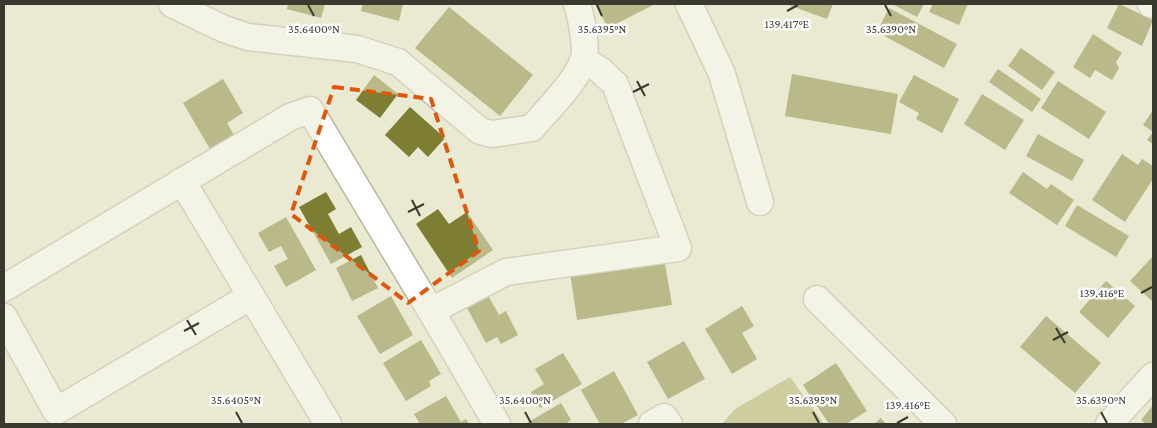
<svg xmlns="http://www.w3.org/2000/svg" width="1157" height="428" viewBox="0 0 1157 428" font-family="'Crimson Pro',serif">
<rect width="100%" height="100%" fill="#eaead2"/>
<path fill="#abab5f" d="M790 377 824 424H722L735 409Z"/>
<g fill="#7e7e32">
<path d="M288 4H325L321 18 287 9Z"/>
<path d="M363 4H403L399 21 361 11Z"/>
<path d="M595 4H655L608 28Z"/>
<path d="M786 4H833L827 19Z"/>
<path d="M892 4H924L917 17Z"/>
<path d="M933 4H968L959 25 929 12Z"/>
<path d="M1119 4 1153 20 1142 46 1107 28Z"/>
<path d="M449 7 533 75 500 116 415 48Z"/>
<path d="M889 8 957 44 944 68 877 32Z"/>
<path d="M1093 34 1122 53 1116 62 1119 68 1112 80 1095 70 1090 78 1073 67Z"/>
<path d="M1021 48 1055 72 1042 90 1008 66Z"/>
<path d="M998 69 1041 99 1032 112 989 82Z"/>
<path d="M792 74 898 94 891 134 785 116Z"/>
<path d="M374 75 398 94 380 118 356 100Z"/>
<path d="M914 75 959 99 942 133 916 119 919 113 899 102Z"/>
<path d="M223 79 243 113 227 123 234 135 210 149 183 103Z"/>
<path d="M1058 81 1106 112 1089 139 1041 108Z"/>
<path d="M982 94 1024 120 1005 150 964 124Z"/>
<path d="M410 107 445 138 428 157 418 147 409 157 385 135Z"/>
<path d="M1153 110V144L1147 140 1153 132 1143 125Z"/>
<path d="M1038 134 1084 160 1072 181 1026 156Z"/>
<path d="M1122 154 1138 165 1142 159 1153 166V179L1125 222 1092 200Z"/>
<path d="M1023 172 1047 189 1051 184 1074 200 1057 225 1009 193Z"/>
<path d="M326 192 336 209 328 214 339 234 351 227 362 247 331 264 299 207Z"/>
<path d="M1077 205 1129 236 1116 257 1065 226Z"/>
<path d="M438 209 449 224 467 212 493 250 452 278 416 224Z"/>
<path d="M286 217 316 270 286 287 274 266 288 259 281 246 269 252 258 233Z"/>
<path d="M361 255 378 288 352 301 336 268Z"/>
<path d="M1153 256V302L1130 281Z"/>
<path d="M664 258 672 305 577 320 570 272Z"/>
<path d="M1106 281 1135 306 1108 338 1079 312Z"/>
<path d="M391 296 413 335 380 354 357 316Z"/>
<path d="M489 297 499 315 506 311 518 335 501 344 497 337 486 343 467 308Z"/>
<path d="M742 306 754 326 742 333 757 359 732 374 705 329Z"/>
<path d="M1046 316 1101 363 1075 393 1020 347Z"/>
<path d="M421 340 441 374 429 381 431 386 406 401 383 363Z"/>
<path d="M684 341 705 379 668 399 647 362Z"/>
<path d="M563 353 582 384 540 408 531 392 544 384 535 369Z"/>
<path d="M836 363 867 411 846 424H829L803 385Z"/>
<path d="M614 371 638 415 621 424H600L581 390Z"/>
<path d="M446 396 461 422 466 419 469 424H420L414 414Z"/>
<path d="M561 403 571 420 565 424H525Z"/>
<path d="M1153 405V424H1146L1141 420Z"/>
<path d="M881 418 886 424H874Z"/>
</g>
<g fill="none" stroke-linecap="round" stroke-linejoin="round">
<defs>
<g id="street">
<path d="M172 4 224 29 248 37 357 49 398 62 480 131 492 134 532 128C547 110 575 83 583 61 588 50 581 16 577 4"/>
<path d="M689 4 722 74 760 202"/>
<path d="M1151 4H1153"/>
<path d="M182 181 328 424"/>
<path d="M4 288 290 117 310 110 431 311 497 424"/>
<path d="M817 299 943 424"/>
<path d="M431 311 506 272 678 248 615 84 600 70 584 60"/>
<path d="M4 317 56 411 251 296"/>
<path d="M652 424 664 417 669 424"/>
<path d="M1109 424 1153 376"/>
</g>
</defs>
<use href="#street" stroke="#b8b8a1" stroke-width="29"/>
<use href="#street" stroke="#fff" stroke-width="26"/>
</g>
<path d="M0 0H1157V428H0ZM334 87 431 99 479 251 408 303 291 214Z" fill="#eaead2" fill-opacity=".55" fill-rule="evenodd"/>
<path fill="none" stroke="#df570e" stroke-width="4" stroke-dasharray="10 6" stroke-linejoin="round" d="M334 87 431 99 479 251 408 303 291 214Z"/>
<path fill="none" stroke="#393930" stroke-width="2" d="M308 5 314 16M597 5 602 16M885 5 891 16M787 11 798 5M637 81 645 96M633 92 649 84M412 200 420 216M408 212 424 204M1141 293 1152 287M187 320 196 335M1056 328 1065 343M184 331 199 323M1053 340 1068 332M236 412 242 423M525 412 531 423M813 412 819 423M1101 412 1107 423M897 423 908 417"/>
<g font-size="12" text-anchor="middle" fill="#393930" stroke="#fff" stroke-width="5" stroke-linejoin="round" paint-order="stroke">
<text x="787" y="28">139.417°E</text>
<text x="314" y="33">35.6400°N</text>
<text x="602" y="33">35.6395°N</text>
<text x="891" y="33">35.6390°N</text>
<text x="1102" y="297">139.416°E</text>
<text x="236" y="404">35.6405°N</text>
<text x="525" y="404">35.6400°N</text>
<text x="813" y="404">35.6395°N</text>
<text x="1101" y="404">35.6390°N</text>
<text x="908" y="409">139.416°E</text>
</g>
<rect width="1157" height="428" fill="none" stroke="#393930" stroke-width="10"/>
</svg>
